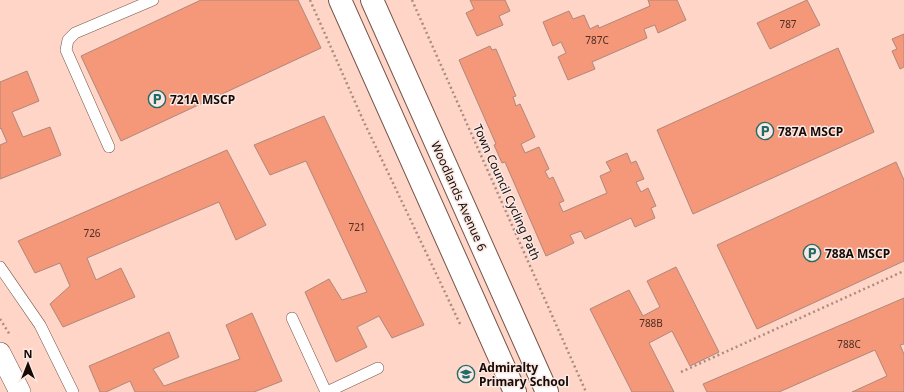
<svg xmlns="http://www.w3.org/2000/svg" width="904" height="392" viewBox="0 0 904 392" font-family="'Noto Sans',sans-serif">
<rect width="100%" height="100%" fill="#fed5c7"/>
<g fill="#f59779" stroke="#ae887c">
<path d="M201 0H298L321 48 121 141 81 56Z"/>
<path d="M470 0H505L510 11 499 16 503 25 477 36 466 13 474 9Z"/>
<path d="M648 0H677L686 20 658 33 655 25 644 29 647 38 592 62 595 69 568 80 558 57 566 53 561 42 553 46 543 22 569 11 573 19 584 15 590 29 598 25 599 28 650 6Z"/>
<path d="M807 0 820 25 770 49 757 23Z"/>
<path d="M904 34V67L900 69 892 51 897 49 892 39Z"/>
<path d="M490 46 492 50 496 49 516 96 513 97 516 106 520 104 535 137 521 144 525 153 539 147 549 169 545 171 549 179 553 177 564 201 559 203 563 212 607 193 600 176 611 171 606 162 627 153 631 163 636 161 644 179 636 182 641 192 648 188 656 206 651 208 655 218 635 227 631 218 585 239 581 231 570 235 574 243 546 256 505 162 502 163 494 145 496 144 459 60Z"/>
<path d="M838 48 874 132 693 214 657 130Z"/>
<path d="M27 71 39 101 12 112 23 137 50 127 61 155 0 179V145L7 142 1 128 0 129V82Z"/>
<path d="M324 116 424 325 392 338 379 316 357 327 367 347 336 362 305 292 329 279 342 300 367 292 306 161 270 175 254 145Z"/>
<path d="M227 150 266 225 236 240 219 202 87 258 96 280 121 268 135 297 63 327 50 304 70 286 60 263 35 273 18 241Z"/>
<path d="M896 162 904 180V261L757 329 717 245Z"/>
<path d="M676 267 719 352 690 366 672 331 649 343 674 392H632L590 309 629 290 643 316 660 307 647 281Z"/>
<path d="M904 298V344L900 345 904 354V392H852L887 376 875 350 779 392H707L703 384Z"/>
<path d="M252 313 282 381 254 392H135L130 381 106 392H100L89 366 169 332 179 357 153 369 164 386 240 359 226 325Z"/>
</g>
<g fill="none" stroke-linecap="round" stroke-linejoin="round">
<defs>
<g id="service">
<path d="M109 147 66 50 68 40 75 33 153 0"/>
<path d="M0 267 40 325 73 392"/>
<path d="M292 318 326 392"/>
<path d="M327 392 378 368"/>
</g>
<path id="minor" d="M0 353 20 392"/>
<g id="tertiary">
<path d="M340 0 515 392"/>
<path d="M372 0 547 392"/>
</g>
</defs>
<use href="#service" stroke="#775549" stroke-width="12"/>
<use href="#minor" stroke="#775549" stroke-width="22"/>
<use href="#tertiary" stroke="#775549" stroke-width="24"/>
<g stroke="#aa8c81" stroke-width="2.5" stroke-dasharray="2 3" stroke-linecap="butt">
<path d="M310 0 363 120 461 326"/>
<path d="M412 0 586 392"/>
<path d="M0 319 10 335"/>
<path d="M681 372 904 271"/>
</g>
<use href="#service" stroke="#fff" stroke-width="11"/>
<use href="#minor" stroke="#fff" stroke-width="21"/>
<use href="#tertiary" stroke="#fff" stroke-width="22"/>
</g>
<defs>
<symbol id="parking-ring" viewBox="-11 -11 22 22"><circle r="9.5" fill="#f9e8e3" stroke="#206b66" stroke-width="1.5"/><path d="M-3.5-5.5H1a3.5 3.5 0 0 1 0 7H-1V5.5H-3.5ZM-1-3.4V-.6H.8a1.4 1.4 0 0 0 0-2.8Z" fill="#206b66"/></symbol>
<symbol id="school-ring" viewBox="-11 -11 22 22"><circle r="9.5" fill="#f9e8e3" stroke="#206b66" stroke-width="1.5"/><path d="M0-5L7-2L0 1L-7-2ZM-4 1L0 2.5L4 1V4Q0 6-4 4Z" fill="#206b66"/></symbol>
</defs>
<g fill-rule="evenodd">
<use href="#parking-ring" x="147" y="89" width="20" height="20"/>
<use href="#parking-ring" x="755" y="121" width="20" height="20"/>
<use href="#parking-ring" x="802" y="243" width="20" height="20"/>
<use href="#school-ring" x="456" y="364" width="20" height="20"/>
</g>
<g text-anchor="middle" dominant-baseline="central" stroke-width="3" stroke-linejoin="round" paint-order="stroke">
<g font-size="10" fill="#4e2d23">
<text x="788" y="24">787</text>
<text x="597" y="40">787C</text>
<text x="357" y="227">721</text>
<text x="92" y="233">726</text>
<text x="651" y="323">788B</text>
<text x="849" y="344">788C</text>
</g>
<g font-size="12" font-weight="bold" fill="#170a06" stroke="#f9e8e3" text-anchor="start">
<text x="170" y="99">721A MSCP</text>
<text x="778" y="131">787A MSCP</text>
<text x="825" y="253">788A MSCP</text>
<text x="479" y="367">Admiralty<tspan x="479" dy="14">Primary School</tspan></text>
</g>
<g font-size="12" fill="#170a06" stroke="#f9e8e3">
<text transform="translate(507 192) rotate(66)">Town Council Cycling Path</text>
<text transform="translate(459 196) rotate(66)">Woodlands Avenue 6</text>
</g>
</g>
<g transform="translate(28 364)" stroke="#f9e8e3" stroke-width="3" paint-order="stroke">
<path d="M0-3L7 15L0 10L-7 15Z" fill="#170a06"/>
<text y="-6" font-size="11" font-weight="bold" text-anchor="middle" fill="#170a06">N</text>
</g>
</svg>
